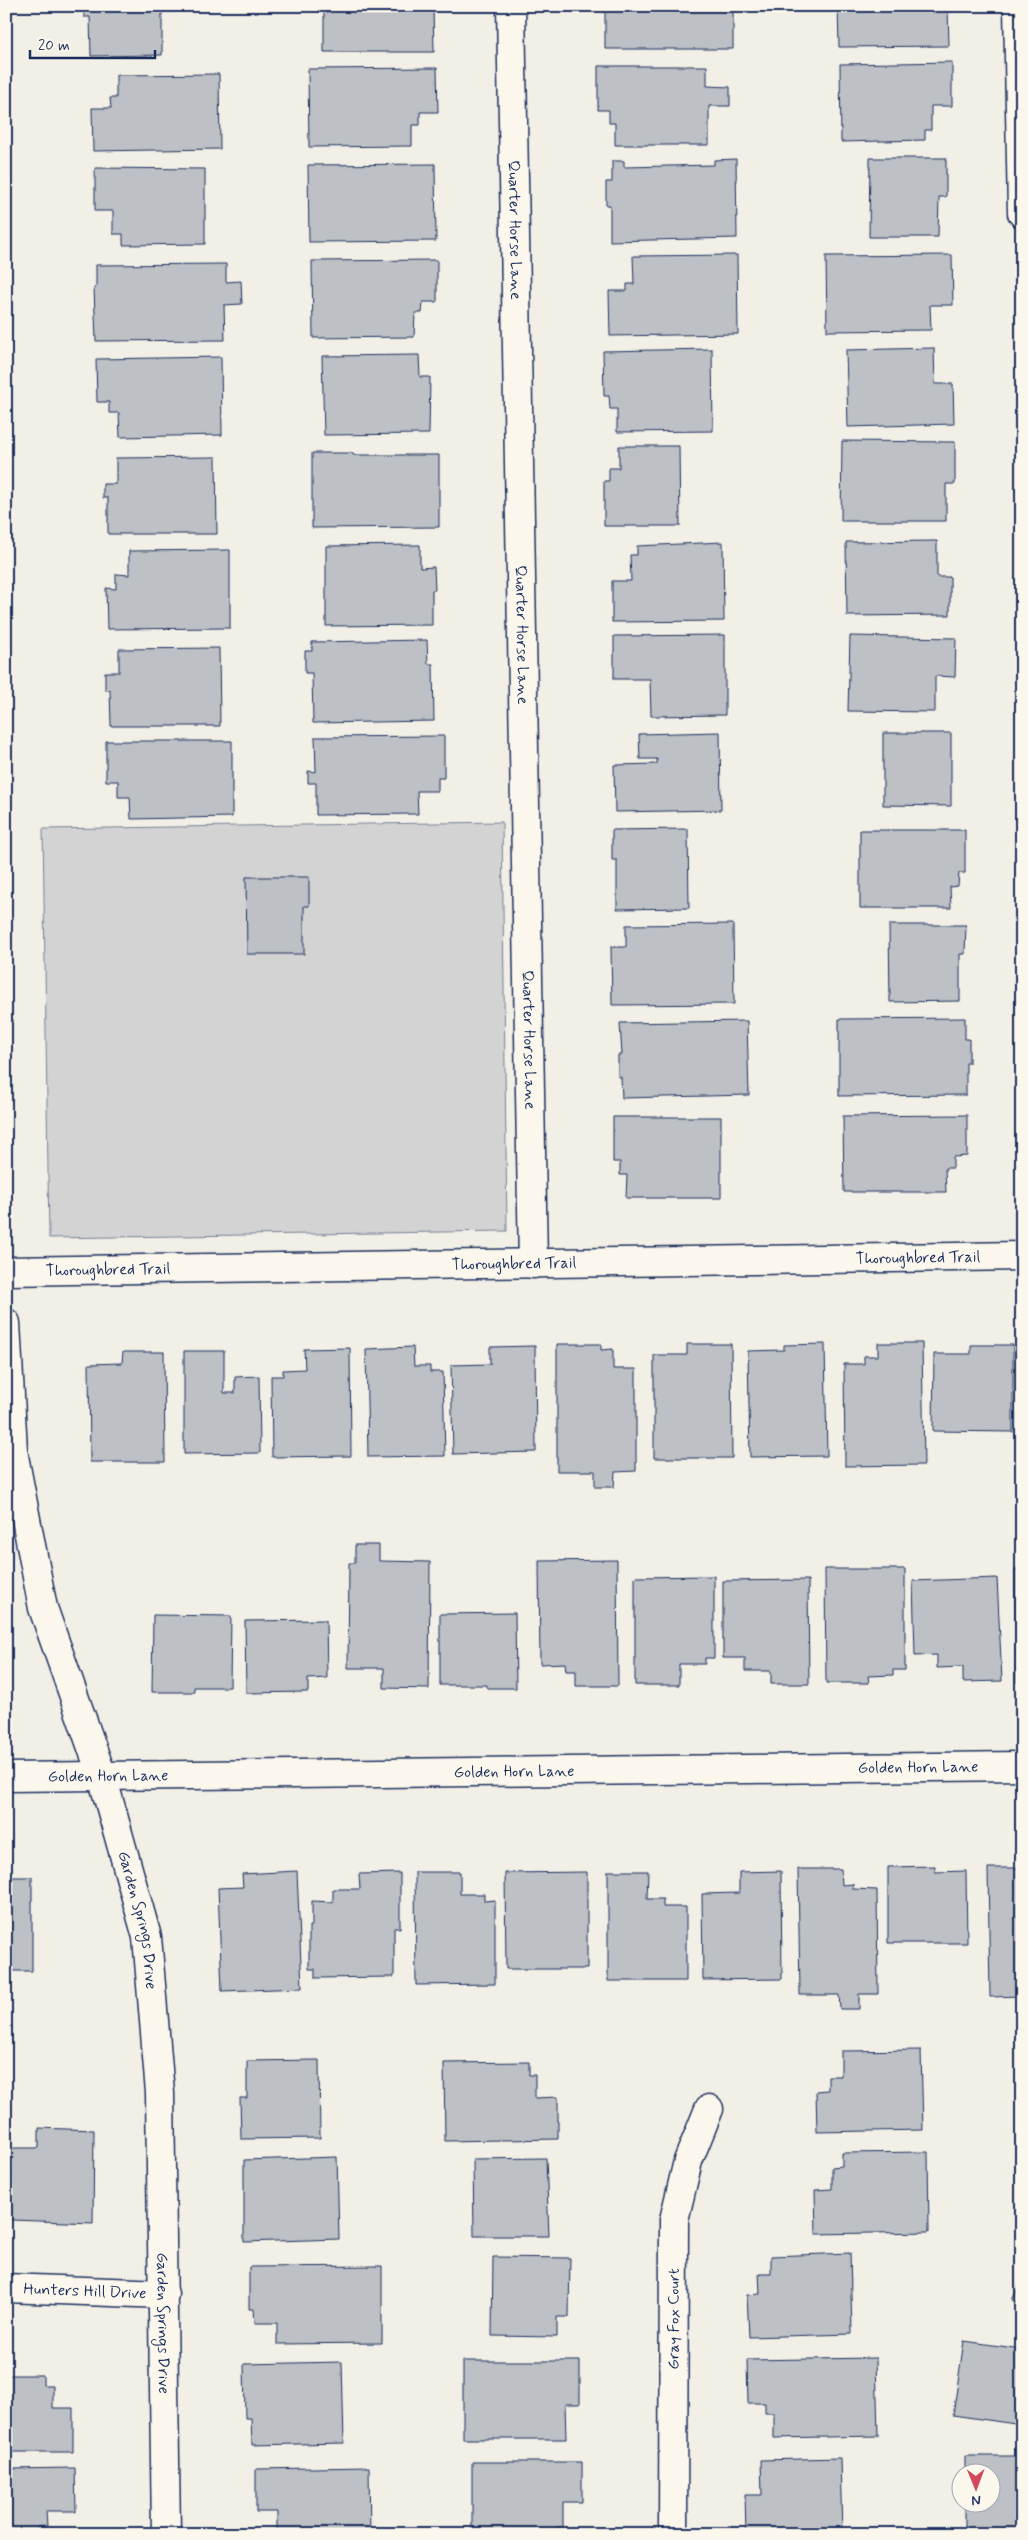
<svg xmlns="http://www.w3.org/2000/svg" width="1028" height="2540" viewBox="0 0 1028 2540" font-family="Mynerve,sans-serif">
<rect width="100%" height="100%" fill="#f2efe6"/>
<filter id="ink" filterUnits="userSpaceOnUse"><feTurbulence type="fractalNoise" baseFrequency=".02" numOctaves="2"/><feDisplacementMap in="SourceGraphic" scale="10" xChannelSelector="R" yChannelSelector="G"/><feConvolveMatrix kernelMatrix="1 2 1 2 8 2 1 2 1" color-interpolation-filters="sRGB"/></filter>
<g filter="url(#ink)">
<path fill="#d2d3d2" stroke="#768198" d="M502 822 507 1231 49 1238 43 829Z"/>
<g fill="#bdc0c4" stroke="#1b2f5e">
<path d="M84 6H162V55L91 56 90 17H84Z"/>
<path d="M324 6 433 7 434 52H324Z"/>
<path d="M623 6H733V49H605V8Z"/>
<path d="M838 6H948L949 46 839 47Z"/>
<path d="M952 62V106H931V130H925V140L841 142 840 64Z"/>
<path d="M598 66H707V86L730 87V106H709V145H615V123H609V110H598Z"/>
<path d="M437 68 438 112H420V125H412V146L309 147 308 69Z"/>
<path d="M219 74 220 149 93 151 92 108H111L110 98H116V75Z"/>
<path d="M870 158H946V197H939L938 237H869Z"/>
<path d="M736 159 737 238 610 241V205H606V182H612V161H624V167L714 165V160Z"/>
<path d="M435 164 436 241 309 242 308 165Z"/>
<path d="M95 168 205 169V244L123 245V234H113V211H95Z"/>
<path d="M737 255 738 334 610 336 609 291H627V284H634L633 256Z"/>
<path d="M952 255 953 305H930L931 330 827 331 826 256Z"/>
<path d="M437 260V302H423L422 313H415L414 337 313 338 312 261Z"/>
<path d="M226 264V282L241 281 242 304 224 305 225 340 96 341 94 288 96 287V265Z"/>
<path d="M934 348 935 384H953L954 424 848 427 846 350Z"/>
<path d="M712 349 713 431 617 432V409H610L609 396H604L603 351Z"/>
<path d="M419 355 420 377H430L429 434 324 435 322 356Z"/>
<path d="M221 357 222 435 120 437 119 413H109V402H97L96 359Z"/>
<path d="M842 441 955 442V484H946V521H841Z"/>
<path d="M619 446H679L680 526H604V481H609V468H619Z"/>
<path d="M312 453H353V455H439V527L312 528Z"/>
<path d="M216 457 217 534H108V498H103V484H116V458Z"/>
<path d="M937 541V577H950V615L847 616 846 542Z"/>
<path d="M723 542 724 621 612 622V581H631L630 555H637V546Z"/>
<path d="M420 545V568L434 567 435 590H432V625L326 626V546Z"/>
<path d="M230 550V628L107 629 106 588 116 589V574L129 575V551Z"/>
<path d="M725 635V715L651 716 650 679H614V636Z"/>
<path d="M850 636 956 638 955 677 935 676V712L848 711Z"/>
<path d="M427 640 428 664H433L434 721 313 723 312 673H305V651H312V642Z"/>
<path d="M219 648 220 726H111L110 690H105V672H119V649Z"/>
<path d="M720 732 721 810 615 812 614 765 657 764V759H640L639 734Z"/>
<path d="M883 733H951V806L883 805Z"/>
<path d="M444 736V778H438V791H417L418 814 316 815V783H308V771L316 772 315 737Z"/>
<path d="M106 741H232V817L131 819 130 797H118V781H106Z"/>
<path d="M688 829 689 908 617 909V860H612V830Z"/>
<path d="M860 830H965V873H959L958 886 950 887 951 908H860Z"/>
<path d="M246 877H309V906H304V954H247Z"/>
<path d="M733 924 734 1004 612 1005 611 947H626V925Z"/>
<path d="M889 925H966L965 954H960V1001L890 1002Z"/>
<path d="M965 1018V1039H969V1063H966V1095L839 1096V1019Z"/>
<path d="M747 1021 749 1095 622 1098 621 1077H618V1055H622L620 1023Z"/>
<path d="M967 1115V1156L953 1157V1168H945L946 1192H844L843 1116Z"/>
<path d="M613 1117H721V1198H626L627 1175H620V1162H613Z"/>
<path d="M878 1343H922L924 1465 845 1466 844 1364H864V1356H878Z"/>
<path d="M557 1344H601V1350L613 1349V1369H636V1471L615 1472 614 1487H595V1471H557Z"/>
<path d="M687 1344H731L732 1458H654V1355H687Z"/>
<path d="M825 1344 827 1456 750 1457 748 1351 784 1350V1345Z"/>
<path d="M971 1345H1013V1432L933 1431 934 1354H971Z"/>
<path d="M535 1346 536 1452 453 1454 451 1365 490 1364V1347Z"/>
<path d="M413 1347 414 1366H430V1372H443L445 1456 368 1457 366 1349Z"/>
<path d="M350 1348 351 1456 272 1457 271 1376H283V1370L305 1369 304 1349Z"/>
<path d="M184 1351H224V1393H235V1377L259 1376 260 1453 184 1454Z"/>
<path d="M123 1352H164L165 1462H90L89 1364 122 1363Z"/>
<path d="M355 1545H379V1561L430 1562 429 1689 384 1688V1668H348L349 1563H355Z"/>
<path d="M617 1560 618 1686H576V1671H566L565 1663 540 1664 539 1561Z"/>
<path d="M825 1569H905V1670H893V1675L868 1676 869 1683H826Z"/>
<path d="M1015 1569H1022V1682H1016Z"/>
<path d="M714 1576V1658H705V1664H679V1685H635V1577Z"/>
<path d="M997 1578 1002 1681 963 1682V1667L937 1668V1655L915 1656 913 1581Z"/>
<path d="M808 1580 809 1684H771V1671H745V1658H723V1581Z"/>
<path d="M515 1613 516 1688H487V1685H440V1614Z"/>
<path d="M153 1615 231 1616 230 1687H194V1692H152Z"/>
<path d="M326 1620 327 1678 308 1679V1692L246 1693 245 1621Z"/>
<path d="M935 1866V1872L966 1871 967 1943H888V1867Z"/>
<path d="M988 1868H1022V1996L990 1997Z"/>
<path d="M798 1869H841L842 1885 853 1884V1889L877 1890 878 1994H859V2009H840L839 1995H800Z"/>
<path d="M6 1870 8 1877H32V1971H6Z"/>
<path d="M297 1871 302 1988 222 1991 218 1888 243 1887 242 1874Z"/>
<path d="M608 1871H648L647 1899H663V1907H686V1981H608Z"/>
<path d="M781 1871 782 1979 703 1980 702 1894 739 1893V1872Z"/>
<path d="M415 1872H460V1894H484V1901L495 1900V1984L416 1985Z"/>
<path d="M587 1872V1969H506L505 1873Z"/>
<path d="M400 1873V1928H394V1977L315 1978V1969H309V1926H312V1901L333 1902V1889H360L359 1874Z"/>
<path d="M921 2050 923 2130 817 2132 816 2091 828 2090V2076H841V2051Z"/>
<path d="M319 2060 320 2138 241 2139 240 2098H247V2061Z"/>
<path d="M529 2062V2075H535V2098L558 2097V2139L445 2141 444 2063Z"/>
<path d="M39 2128 94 2130 93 2223 11 2220 12 2148H39Z"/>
<path d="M928 2152 929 2232 816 2234 815 2190 832 2189V2167L842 2166V2153Z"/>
<path d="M337 2157 339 2239 244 2242V2160Z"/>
<path d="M546 2158 549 2236H474L473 2159Z"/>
<path d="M850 2253 852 2334 749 2337 747 2295 760 2294 759 2273H771V2256Z"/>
<path d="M493 2257 570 2258 569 2317H557V2337L492 2336Z"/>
<path d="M382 2266V2343L277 2344V2323H255L254 2309H249V2267Z"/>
<path d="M1022 2280V2305L1012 2300Z"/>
<path d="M964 2341 1022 2349V2425L953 2415Z"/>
<path d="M876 2358 878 2436 774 2438V2413H765V2403H748L747 2360Z"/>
<path d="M463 2361H580V2404H565L566 2439H463Z"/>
<path d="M342 2362 344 2443 252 2445 251 2418H245L244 2364Z"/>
<path d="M6 2375H43V2385H53V2408H73V2452H6Z"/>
<path d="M965 2456H1022V2532H965V2502H990V2472H965Z"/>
<path d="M840 2458 842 2534H746L745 2495H762L761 2460Z"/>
<path d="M472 2462H582V2502H563V2527H557V2534H472Z"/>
<path d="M369 2467 370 2534H277V2512H256V2469Z"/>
<path d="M75 2468 76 2511H46L47 2526 38 2527V2534H6V2469Z"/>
</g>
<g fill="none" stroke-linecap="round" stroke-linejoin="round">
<defs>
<g id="minor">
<path id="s1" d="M511 6 533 1264"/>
<path d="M1018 6 1022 213"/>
<path id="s2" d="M6 1271 1022 1256"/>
<path id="s3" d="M6 1323 13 1451 43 1608 102 1776 147 1937 160 2093 166 2534"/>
<path id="s4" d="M6 1777 1022 1766"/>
<path id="s5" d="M6 2288 164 2294"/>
<path id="s6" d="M673 2534 674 2220 688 2161 709 2109"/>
</g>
</defs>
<use href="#minor" stroke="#1b2f5e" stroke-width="31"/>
<use href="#minor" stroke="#fbf7ec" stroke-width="28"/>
</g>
</g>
<g text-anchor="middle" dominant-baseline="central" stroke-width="5" stroke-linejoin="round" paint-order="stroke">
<g font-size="16" fill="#1b2f5e" stroke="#fbf7ec">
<text stroke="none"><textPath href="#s1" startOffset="224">Quarter Horse Lane</textPath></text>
<text stroke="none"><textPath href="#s1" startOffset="629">Quarter Horse Lane</textPath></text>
<text stroke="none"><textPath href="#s1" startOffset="1034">Quarter Horse Lane</textPath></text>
<text stroke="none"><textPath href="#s2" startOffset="912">Thoroughbred Trail</textPath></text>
<text stroke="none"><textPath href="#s2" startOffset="508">Thoroughbred Trail</textPath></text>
<text stroke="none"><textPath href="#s2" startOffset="102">Thoroughbred Trail</textPath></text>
<text stroke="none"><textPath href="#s4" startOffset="912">Golden Horn Lane</textPath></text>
<text stroke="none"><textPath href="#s4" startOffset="508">Golden Horn Lane</textPath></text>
<text stroke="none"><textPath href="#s4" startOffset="102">Golden Horn Lane</textPath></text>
<text stroke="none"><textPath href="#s3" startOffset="615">Garden Springs Drive</textPath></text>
<text stroke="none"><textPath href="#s5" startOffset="79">Hunters Hill Drive</textPath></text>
<text stroke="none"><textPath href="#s6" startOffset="215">Gray Fox Court</textPath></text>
<text stroke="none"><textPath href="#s3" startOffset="1020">Garden Springs Drive</textPath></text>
</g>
</g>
<rect width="1028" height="2540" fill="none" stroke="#fbf7ec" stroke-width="25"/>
<rect x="12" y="12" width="1003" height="2515" fill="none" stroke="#1b2f5e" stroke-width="2" filter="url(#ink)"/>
<g transform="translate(976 2488) rotate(179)"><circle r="24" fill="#fbf7ec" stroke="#a1a7b3"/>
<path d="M0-4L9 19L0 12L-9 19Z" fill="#d1495b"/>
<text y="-8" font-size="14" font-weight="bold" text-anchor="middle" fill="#1b2f5e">N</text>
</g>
<path d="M30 50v8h125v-8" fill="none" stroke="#1b2f5e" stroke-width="2.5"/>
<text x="38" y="50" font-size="15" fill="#1b2f5e" stroke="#fbf7ec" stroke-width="4" paint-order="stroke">20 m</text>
</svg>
